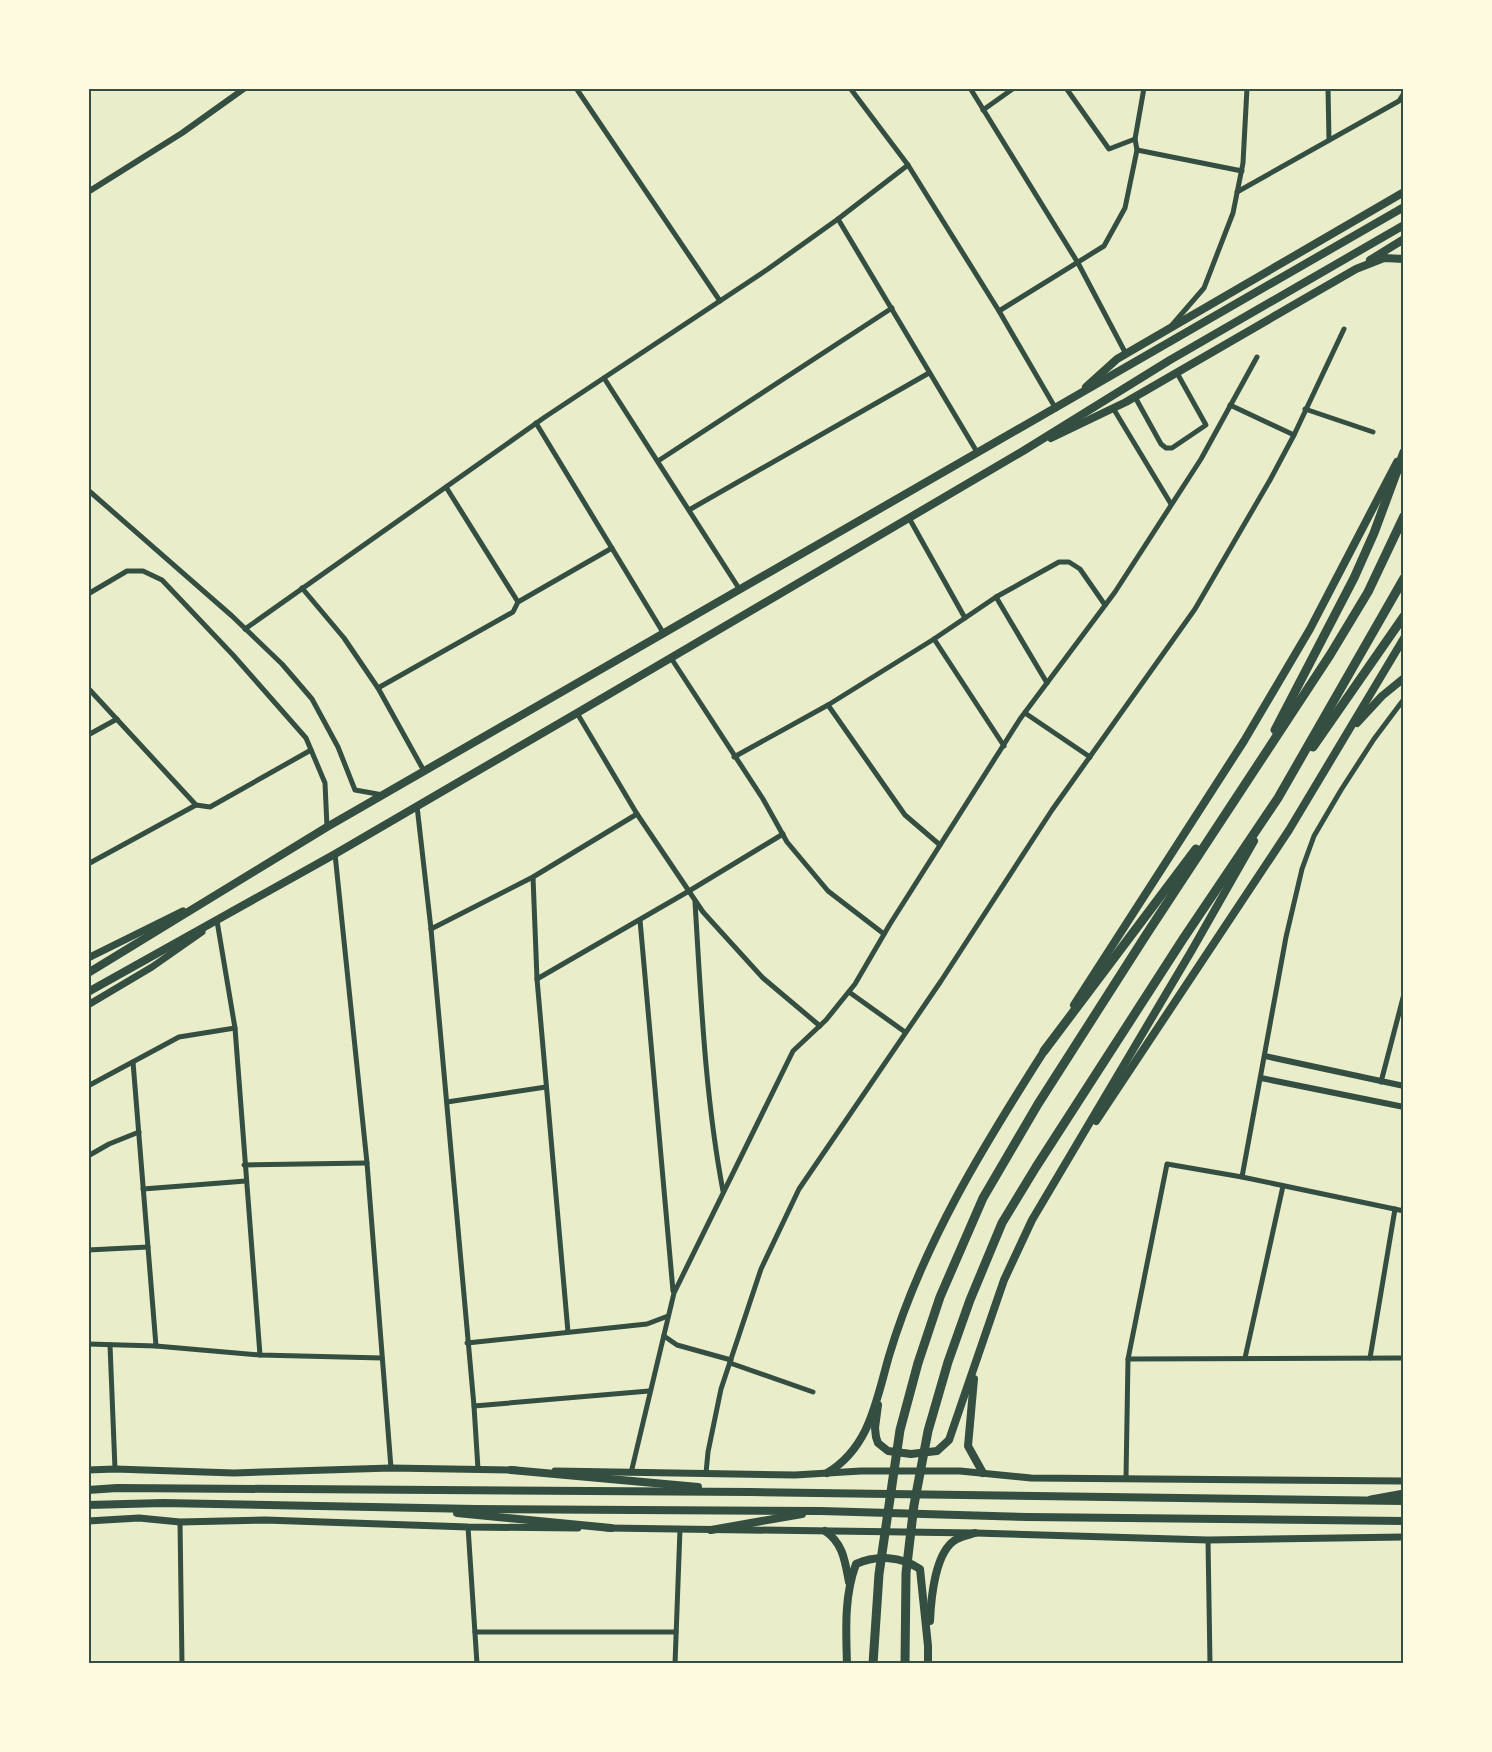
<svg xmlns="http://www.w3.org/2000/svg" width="1492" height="1752" viewBox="0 0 1492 1752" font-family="Commissioner,sans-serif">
<rect width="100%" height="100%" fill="#e9edc9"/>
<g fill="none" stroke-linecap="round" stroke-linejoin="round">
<g stroke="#344e41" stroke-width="5">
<path d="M576 88 720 301"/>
<path d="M850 88 908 165 999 311 1056 409"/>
<path d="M970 88 1078 263 1126 354"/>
<path d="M1066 88 1109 149 1135 139"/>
<path d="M1328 88 1329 140"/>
<path d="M983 110 1014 88"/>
<path d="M1137 150 1242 171"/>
<path d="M1237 192 1399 101 1404 93"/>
<path d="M838 219 977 452"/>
<path d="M999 311 1104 246 1125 208 1137 150 1135 139 1144 88"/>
<path d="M1172 325 1204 288 1233 213 1243 163 1247 88"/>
<path d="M604 378 740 590"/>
<path d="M1135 397 1161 444 1166 448H1172L1206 425 1177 373"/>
<path d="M1230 405 1294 435"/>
<path d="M1113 408 1171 504"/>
<path d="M1305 409 1373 432"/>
<path d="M536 423 664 634"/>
<path d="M658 461 892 308"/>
<path d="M446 487 518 602"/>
<path d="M88 490 232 616 282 664 312 699 338 747 355 790 383 795"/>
<path d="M689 510 929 373"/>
<path d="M909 518 965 618"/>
<path d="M302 588 344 638 378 688 424 771"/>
<path d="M88 594 127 571H143L162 580 233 655 306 738 325 783 327 827"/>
<path d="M996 597 1047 683"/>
<path d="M245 629 545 417 768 269 838 219 908 165"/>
<path d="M934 639 1004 746"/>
<path d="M671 658 763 799 787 842 828 891 884 934"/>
<path d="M88 688 196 805 210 807 311 750"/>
<path d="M378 688 513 612 518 602 612 548"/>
<path d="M828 705 905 815 940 845"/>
<path d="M577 713 637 814 703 912 763 978 820 1026"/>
<path d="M1025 713 1090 757"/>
<path d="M88 735 117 719"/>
<path d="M734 757 828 705 934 639 996 597 1059 562H1069L1080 569 1105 605"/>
<path d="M417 806 431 929 474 1406 478 1469"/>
<path d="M335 854 367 1163 391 1468"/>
<path d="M88 864 196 805"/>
<path d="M533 877 537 979 568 1332"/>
<path d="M695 902C701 999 705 1096 723 1191"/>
<path d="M640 920 673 1291"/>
<path d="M217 921 235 1028 260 1355"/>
<path d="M431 929 533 877 637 814"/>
<path d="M537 979 689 891 783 834"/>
<path d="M849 992 905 1032"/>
<path d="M133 1062 156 1346"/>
<path d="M1381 1082 1404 994"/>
<path d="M88 1086 179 1037 235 1028"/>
<path d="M447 1102 546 1087"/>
<path d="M88 1156 109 1144 139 1132"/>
<path d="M244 1165 367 1163"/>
<path d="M1242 1177 1286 937 1302 869 1314 836 1341 790 1374 739 1404 699"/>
<path d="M143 1189 246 1181"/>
<path d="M88 1250 148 1247"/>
<path d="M664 1336 677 1345 731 1360"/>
<path d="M467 1343 647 1324 668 1316"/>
<path d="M88 1344 156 1346 260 1355 382 1358"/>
<path d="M110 1345 115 1469"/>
<path d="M1245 1358 1283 1186"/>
<path d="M1370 1358 1395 1209"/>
<path d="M1128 1359 1404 1358"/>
<path d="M730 1363 813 1392"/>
<path d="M474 1406 649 1391"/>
<path d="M631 1473 674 1293 793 1051 826 1020 855 984 890 924 1020 719 1115 592 1201 459 1257 357"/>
<path d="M706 1473 708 1452 721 1389 761 1269 799 1189 941 981 1052 810 1195 609 1270 480 1294 435 1344 329"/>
<path d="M1126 1478 1128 1359 1167 1164 1242 1177 1404 1211"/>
<path d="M180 1522 182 1664"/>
<path d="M468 1527 477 1664"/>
<path d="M1208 1540 1210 1664"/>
<path d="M475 1632H676"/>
<path d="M675 1664 680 1529"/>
</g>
<g stroke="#344e41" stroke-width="6">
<path d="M88 192 182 133 245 88"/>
<path d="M1265 1056 1404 1086"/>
<path d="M1261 1078 1404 1107"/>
</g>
<g stroke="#344e41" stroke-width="7">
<path d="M88 958 183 911"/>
<path d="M88 1005 152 967 202 932"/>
<path d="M88 1470 115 1469 234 1473 391 1468 516 1470"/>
<path d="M555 1471 795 1475 861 1471H960L1031 1478 1404 1481"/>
<path d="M1371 1499 1404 1493"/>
<path d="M88 1521 139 1518 180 1522 265 1520 468 1527 578 1528"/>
<path d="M607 1528 975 1533 1208 1540 1404 1537"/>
</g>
<g stroke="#344e41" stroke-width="8">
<path d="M1370 260 1404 239"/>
<path d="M1086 387 1117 359 1404 192"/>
<path d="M1051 438 1126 402 1356 269 1384 258 1404 259"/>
<path d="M1357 723 1382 696 1404 678"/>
<path d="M88 973 327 827 1404 207"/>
<path d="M88 992 335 854 577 713 1023 451 1170 360 1404 225"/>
<path d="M1074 1005 1244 741 1310 629 1397 462"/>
<path d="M1096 1121 1289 830 1404 638"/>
<path d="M974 1379 968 1446 983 1473"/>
<path d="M878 1405 875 1428 876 1437 878 1443 888 1451 911 1454 937 1451 949 1440 1004 1280 1032 1220 1192 950 1254 841"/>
<path d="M511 1470 698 1487"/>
<path d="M827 1473C870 1447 876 1401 889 1356 922 1245 984 1145 1046 1048"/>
<path d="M88 1490 117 1488 751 1492 1404 1501"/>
<path d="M88 1505 163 1503 476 1509 821 1511 1028 1517 1404 1521"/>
<path d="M457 1513 611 1528"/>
<path d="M711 1530 802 1514"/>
<path d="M825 1531C843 1543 845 1561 849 1582"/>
<path d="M930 1621C931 1599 935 1550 957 1539 962 1536 969 1535 975 1533"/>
<path d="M847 1664C846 1630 844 1596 856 1564 876 1555 901 1556 920 1569L928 1646V1664"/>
</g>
<g stroke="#344e41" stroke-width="9">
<path d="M1275 730 1354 578 1374 533 1404 452"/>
<path d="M1313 747 1404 616"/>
<path d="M1044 1051 1196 849"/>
<path d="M873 1664 879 1574 900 1430 918 1363 940 1297 983 1198 1038 1104 1146 935 1330 655 1368 592 1404 516"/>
<path d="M905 1664 906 1573 914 1505 928 1431 948 1362 970 1300 1002 1223 1036 1167 1183 939 1278 798 1404 578"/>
</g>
</g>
<rect width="1492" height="1752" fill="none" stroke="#fefae0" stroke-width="180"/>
<rect x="90" y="90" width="1312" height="1572" fill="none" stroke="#344e41" stroke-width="2"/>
</svg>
